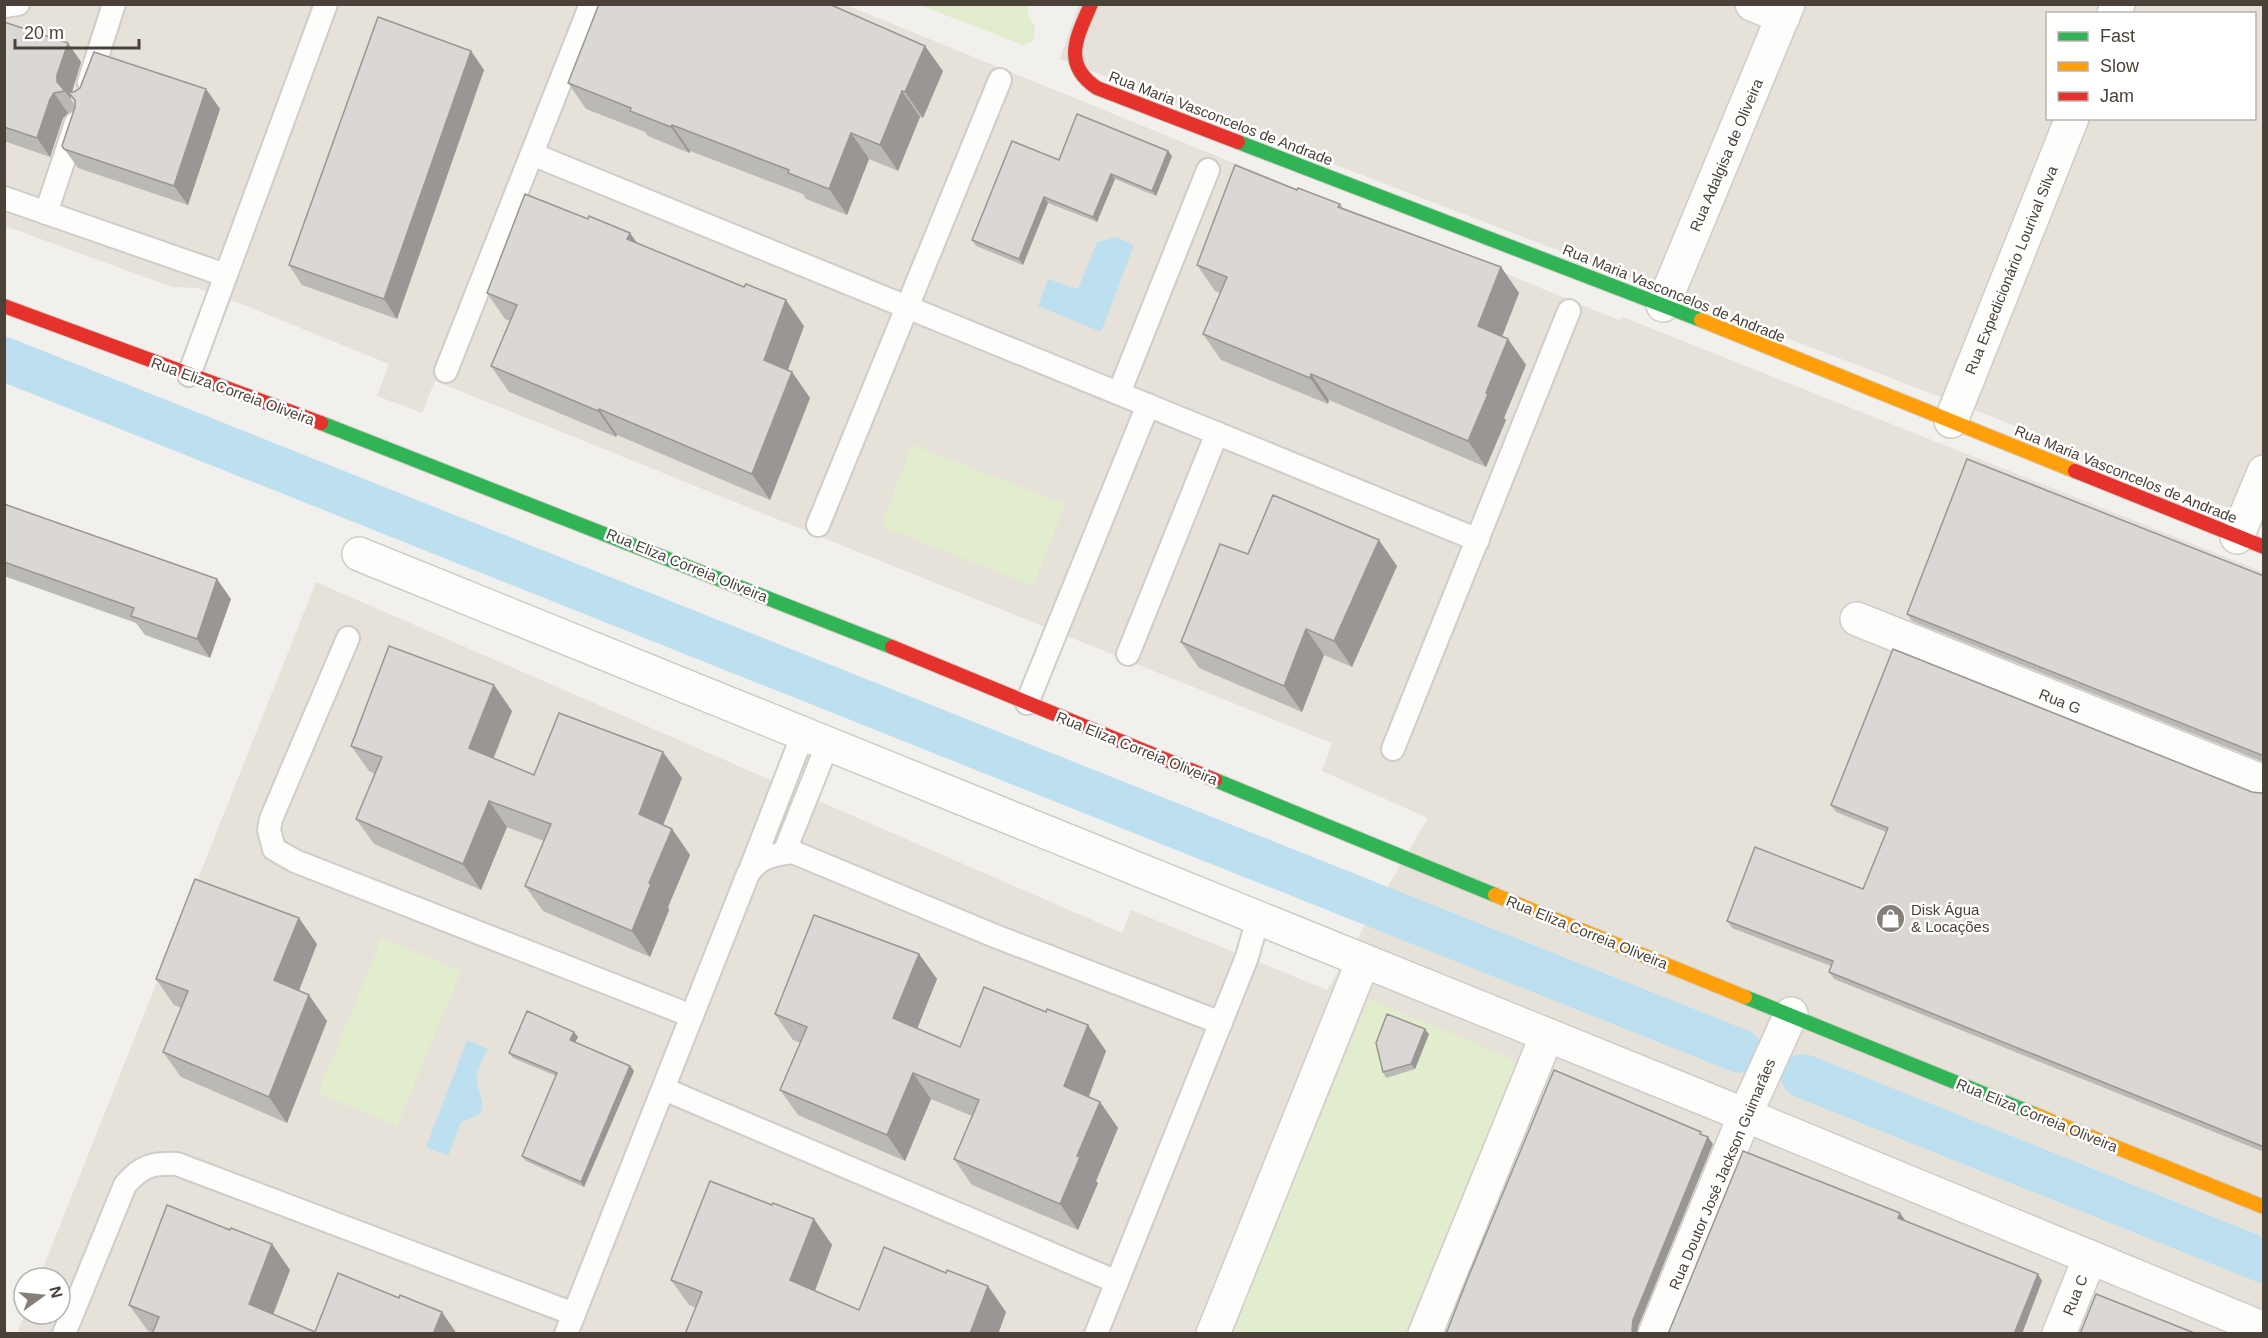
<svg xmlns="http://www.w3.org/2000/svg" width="2268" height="1338" viewBox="0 0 2268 1338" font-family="Arial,sans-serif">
<rect width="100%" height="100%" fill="#f2f0ed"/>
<g fill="#e6e2da" fill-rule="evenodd">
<path d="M1079 4 2263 5V521L1060 59ZM2048 14H2254V118H2048Z"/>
<path d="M4 5H846L1619 320 1623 317 2263 572V1333H17L25 1314H60V1278H39L316 582 1122 933 1131 910 1327 990 1428 818 1322 771 1332 743 435 381 422 413 377 396 389 364 241 304 197 288 172 287 5 226Z"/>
</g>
<g fill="#e2edcd">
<path d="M919 5H1030L1027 13C1034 23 1037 29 1033 41L1023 45Z"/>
<path d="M912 445 1065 504 1033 586 881 526Z"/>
<path d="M382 938 461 971 397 1126 318 1093Z"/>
<path d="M1369 999 1517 1061 1405 1333 1232 1334Z"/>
</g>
<g fill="#bde0f0">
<path d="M1117 237 1134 245 1101 332 1038 306 1048 279 1078 289 1097 242Z"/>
<path d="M467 1040 488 1049C484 1057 475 1072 477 1081 480 1104 494 1112 461 1122L448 1156 426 1147Z"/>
</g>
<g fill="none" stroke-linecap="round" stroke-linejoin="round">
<g stroke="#bde0f0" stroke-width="44">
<path d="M4 359 1740 1051"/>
<path d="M1803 1076 2264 1261"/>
</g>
<defs>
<g id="lane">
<path d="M4 6 18 4"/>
<path d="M89 82 114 4"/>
<path d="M532 154 1478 540"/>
<path d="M4 198 225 275"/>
<path d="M46 213 76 123"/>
<path d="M446 371 591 4"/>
<path d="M189 375 326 4"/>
<path d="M1119 393 1208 170"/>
<path d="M818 525 1000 80"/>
<path d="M348 638 271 819 269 830 274 849 295 861 692 1016"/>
<path d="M1128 654 1217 433"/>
<path d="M1027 703 1148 405"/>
<path d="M1393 749 1569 311"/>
<path d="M784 853 828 743"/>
<path d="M751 868 803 734"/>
<path d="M664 1089 1117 1282"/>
<path d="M64 1334 125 1185C141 1166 152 1163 177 1164L574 1314"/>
<path d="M566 1334 748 874C758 857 775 854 793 852L995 936 1221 1023"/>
<path d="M1096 1334 1247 957 1258 918"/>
</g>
<g id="street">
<path d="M1752 4 1783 17"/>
<path d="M2114 14 2118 4"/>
<path d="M1663 305 1788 4"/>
<path d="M1951 421 2072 118"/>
<path d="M2237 537 2264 472"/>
<path d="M359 554 1745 1115 2264 1329"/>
<path d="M1857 619 2264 782"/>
<path d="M1213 1334 1363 961"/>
<path d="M1425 1334 1547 1035"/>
<path d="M1655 1334 1745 1115 1791 1014"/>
<path d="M2059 1334 2090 1257"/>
</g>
<g id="fast">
<path d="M1238 142 1701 320"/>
<path d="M321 423 892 647"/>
<path d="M1215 780 1495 895"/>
<path d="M1745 997 2034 1114"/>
</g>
<g id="slow">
<path d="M1701 320 2075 471"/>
<path d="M1495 895 1745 997"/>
<path d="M2034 1114 2264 1207"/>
</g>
<g id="jam">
<path d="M1091 4C1077 37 1061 64 1097 88L1238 142"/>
<path d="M4 306 321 423"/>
<path d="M2075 471 2264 547"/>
<path d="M892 647 1215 780"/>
</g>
</defs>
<use href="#lane" stroke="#cfccc9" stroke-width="26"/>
<use href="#street" stroke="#cfccc9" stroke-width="36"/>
<use href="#fast" stroke="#d2cdc4" stroke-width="16"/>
<use href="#slow" stroke="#d2cdc4" stroke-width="16"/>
<use href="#jam" stroke="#d2cdc4" stroke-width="16"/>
<use href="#lane" stroke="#fdfdfc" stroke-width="22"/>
<use href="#street" stroke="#fdfdfc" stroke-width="33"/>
<use href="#fast" stroke="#30b455" stroke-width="14"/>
<use href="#slow" stroke="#ff9f0a" stroke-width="14"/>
<use href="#jam" stroke="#e5322d" stroke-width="14"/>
</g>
<g fill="#bbb9b6" fill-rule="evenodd">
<path d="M4 22 68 43 81 62 72 92 206 89 220 109 188 205 78 168 62 146 74 111 68 113 63 118 50 157 4 141ZM71 96 75 102V106L71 99Z"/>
<path d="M471 51 484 70 397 319 302 285 289 265Z"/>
<path d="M943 71 923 118 920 117 898 171 869 159 847 215 806 199 803 194 690 151 689 153 648 136 645 132 586 109 568 83Z"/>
<path d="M1168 151 1172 156 1156 196 1115 179 1097 222 1048 203 1023 265 976 246 972 240 1059 160Z"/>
<path d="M1297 190 1340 204 1343 208 1501 267 1519 293 1502 337 1508 339 1526 365 1504 418 1506 420 1486 467 1329 400 1328 404 1221 360 1203 334 1220 293 1215 291 1197 265Z"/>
<path d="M588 219 630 233 637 243 804 326 788 370 792 372 810 398 770 500 617 435 616 437 509 392 491 366 510 321 505 319 487 293Z"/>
<path d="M4 504 231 599 210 658 145 635 136 623 4 576Z"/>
<path d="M1248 554 1397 566 1352 667 1324 655 1302 712 1199 668 1181 642Z"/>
<path d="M2264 576V762L1912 621 1907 614Z"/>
<path d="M512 711 494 758 534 775 682 778 663 825 672 829 690 855 668 907 669 910 650 957 543 911 525 886 544 841 507 827 481 890 374 844 356 819 375 774 369 771 351 746Z"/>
<path d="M2252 792 2261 793 2264 792V1152L1834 979 1829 972 1831 966 1732 928 1727 921 1863 889 1886 832 1836 812 1831 805Z"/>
<path d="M317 944 299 990 327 1021 287 1123 181 1077 163 1052 181 1008 174 1005 156 979Z"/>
<path d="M919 954 937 979 917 1029 960 1047 1106 1051 1088 1097 1100 1102 1118 1128 1096 1181 1098 1183 1078 1230 972 1185 954 1159 972 1116 931 1099 905 1161 798 1115 780 1090 800 1043 793 1040 775 1014Z"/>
<path d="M574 1032 578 1037 575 1042 630 1066 634 1071 584 1187 526 1161 522 1156 556 1076 513 1058 509 1053Z"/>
<path d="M1429 1034 1415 1069 1386 1078 1383 1072Z"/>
<path d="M772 1205 814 1219 832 1245 815 1291 859 1310 1006 1312 998 1334H685L696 1308 689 1305 671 1280Z"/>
<path d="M230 1230 272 1244 290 1270 273 1315 315 1332 457 1334 153 1333 148 1331 129 1305Z"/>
</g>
<g fill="#999694">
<path d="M68 43 81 62 71 95 68 92 71 96V99L57 82V75Z"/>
<path d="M925 46 943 71 923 118 905 92Z"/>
<path d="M471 51 484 70 397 319 384 299Z"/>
<path d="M206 89 220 109 188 205 174 186Z"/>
<path d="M902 91 920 117 898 171 880 145Z"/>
<path d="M54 93 68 113 63 118 50 157 37 138 50 99Z"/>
<path d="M672 125 690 151 689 153 671 127Z"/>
<path d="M851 133 869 159 847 215 829 189Z"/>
<path d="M1168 151 1172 156 1156 196 1152 191Z"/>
<path d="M1111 174 1115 179 1097 222 1093 217Z"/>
<path d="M1044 197 1048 203 1023 265 1019 259Z"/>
<path d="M630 233 648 259 627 239Z"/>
<path d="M1501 267 1519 293 1496 352 1478 326Z"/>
<path d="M786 300 804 326 782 386 764 360Z"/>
<path d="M1508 339 1526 365 1504 418 1506 420 1486 467 1468 441 1486 393Z"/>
<path d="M792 372 810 398 770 500 752 474Z"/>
<path d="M1311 374 1329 400 1328 404 1310 378Z"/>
<path d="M599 409 617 435 616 437 598 411Z"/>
<path d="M1379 540 1397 566 1352 667 1334 641Z"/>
<path d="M217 579 231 599 210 658 197 639Z"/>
<path d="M1306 629 1324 655 1302 712 1284 686Z"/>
<path d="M494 685 512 711 487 774 469 748Z"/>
<path d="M663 752 682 778 657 840 639 814Z"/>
<path d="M489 801 507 827 481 890 463 864Z"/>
<path d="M672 829 690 855 668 907 669 910 650 957 632 931 649 883Z"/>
<path d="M299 918 317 944 293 1006 274 980Z"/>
<path d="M919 954 937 979 911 1044 893 1018Z"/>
<path d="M309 995 327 1021 287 1123 269 1097Z"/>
<path d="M1088 1025 1106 1051 1083 1112 1064 1086Z"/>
<path d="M1425 1029 1429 1034 1415 1069 1411 1064Z"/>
<path d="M574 1032 578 1037 574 1045 570 1040Z"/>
<path d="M630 1066 634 1071 584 1187 581 1182Z"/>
<path d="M913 1073 931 1099 905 1161 887 1135Z"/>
<path d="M1100 1102 1118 1128 1096 1181 1098 1183 1078 1230 1060 1204 1077 1156Z"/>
<path d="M1708 1137 1713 1144 1638 1327 1637 1334H1633L1632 1330 1633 1320Z"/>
<path d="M1900 1213 1905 1220 1903 1225 1898 1218Z"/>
<path d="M814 1219 832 1245 809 1306 790 1280Z"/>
<path d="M272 1244 290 1270 267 1330 249 1304Z"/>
<path d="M2038 1274 2042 1281 2022 1334H2014Z"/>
<path d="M988 1286 1006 1312 998 1334H970Z"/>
<path d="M442 1312 457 1334H433Z"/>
</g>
<g fill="#dad7d4" stroke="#999694" stroke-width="1.5">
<path d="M599 4H829L925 46 905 92 902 91 880 145 851 133 829 189 788 173 789 170 672 125 671 127 630 111 631 108 568 83Z"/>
<path d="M378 17 471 51 384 299 289 265Z"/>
<path d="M4 22 68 43 57 75V82L65 91 54 93 50 99 37 138 4 127Z"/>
<path d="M94 52 206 89 174 186 64 149 62 146 75 107V100L68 92H74L80 88Z"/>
<path d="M1077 114 1168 151 1152 191 1111 174 1093 217 1044 197 1019 259 972 240 1012 141 1059 160Z"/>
<path d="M1235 165 1297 190 1298 188 1340 204 1338 207 1501 267 1478 326 1508 339 1486 393 1488 394 1468 441 1311 374 1310 378 1203 334 1227 277 1197 265Z"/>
<path d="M525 194 588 219 589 216 630 233 627 239 744 287 746 284 786 300 764 360 792 372 752 474 599 409 598 411 491 366 517 305 487 293Z"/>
<path d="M1967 459 2264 576V756L1907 614Z"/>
<path d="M1273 495 1379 540 1334 641 1306 629 1284 686 1181 642 1220 544 1248 554Z"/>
<path d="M4 504 217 579 197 639 131 616 134 608 4 562Z"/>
<path d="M389 646 494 685 469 748 534 775 559 713 663 752 639 814 672 829 649 883 651 884 632 931 525 886 551 824 489 801 463 864 356 819 382 757 351 746Z"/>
<path d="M1893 649 2252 792 2261 793 2264 792V1147L1829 972 1833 961 1727 921 1755 847 1863 889 1888 828 1831 805Z"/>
<path d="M195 879 299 918 274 980 309 995 269 1097 163 1052 188 991 156 979Z"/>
<path d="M814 915 919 954 893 1018 960 1047 984 987 1046 1012 1047 1009 1088 1025 1064 1086 1100 1102 1077 1156 1080 1157 1060 1204 954 1159 979 1100 913 1073 887 1135 780 1090 807 1027 775 1014Z"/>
<path d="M527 1011 574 1032 570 1040 630 1066 581 1182 522 1156 557 1073 509 1053Z"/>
<path d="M1387 1014 1425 1029 1411 1064 1383 1072 1376 1043Z"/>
<path d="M1554 1070 1701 1132 1700 1134 1708 1137 1633 1320 1632 1330 1633 1334H1446L1467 1280Z"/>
<path d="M1743 1151 1900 1213 1898 1218 2038 1274 2014 1334H1668Z"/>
<path d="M710 1181 772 1205 773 1203 814 1219 790 1280 859 1310 884 1247 946 1273 947 1270 988 1286 970 1334H685L702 1292 671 1280Z"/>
<path d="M167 1205 230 1230 231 1228 272 1244 249 1304 315 1332 338 1273 399 1298 400 1295 442 1312 433 1334H152L159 1317 129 1305Z"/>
<path d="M2096 1294 2197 1334H2080Z"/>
</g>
<defs>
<symbol id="shop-disc" viewBox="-11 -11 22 22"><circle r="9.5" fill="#857f77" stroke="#fff"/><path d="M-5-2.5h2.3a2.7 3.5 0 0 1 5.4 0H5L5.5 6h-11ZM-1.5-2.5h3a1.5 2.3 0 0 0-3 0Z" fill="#fff"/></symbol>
</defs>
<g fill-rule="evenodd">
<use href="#shop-disc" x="1874" y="902" width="33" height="33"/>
</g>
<g text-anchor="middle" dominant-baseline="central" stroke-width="5" stroke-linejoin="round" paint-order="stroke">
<g font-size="15" fill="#4a4238" stroke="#fff">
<text transform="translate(1221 118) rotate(21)">Rua Maria Vasconcelos de Andrade</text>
<text transform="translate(1726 155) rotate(-67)">Rua Adalgisa de Oliveira</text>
<text transform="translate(2011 270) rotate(-68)">Rua Expedicionário Lourival Silva</text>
<text transform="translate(1674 293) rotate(22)">Rua Maria Vasconcelos de Andrade</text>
<text transform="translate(233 391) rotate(20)">Rua Eliza Correia Oliveira</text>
<text transform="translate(2126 474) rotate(22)">Rua Maria Vasconcelos de Andrade</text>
<text transform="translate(687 565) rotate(22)">Rua Eliza Correia Oliveira</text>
<text transform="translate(2060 701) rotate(22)">Rua G</text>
<text transform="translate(1137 748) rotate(22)">Rua Eliza Correia Oliveira</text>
<text transform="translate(1587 932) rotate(22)">Rua Eliza Correia Oliveira</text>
<text transform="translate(2037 1115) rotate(22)">Rua Eliza Correia Oliveira</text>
<text transform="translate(1722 1174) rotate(-67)">Rua Doutor José Jackson Guimarães</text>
<text transform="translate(2075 1295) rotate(-68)">Rua C</text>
</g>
<g font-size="15" fill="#4a4238" stroke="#fff" text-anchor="start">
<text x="1911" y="909">Disk Água<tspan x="1911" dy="17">&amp; Locações</tspan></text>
</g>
</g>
<rect width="2268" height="1338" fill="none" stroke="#4a4238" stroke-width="12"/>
<rect x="2046" y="12" width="210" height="108" fill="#ffffff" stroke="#b7b3af" stroke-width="1.5"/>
<rect x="2058" y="32" width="30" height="9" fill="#30b455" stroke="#b7b3af" stroke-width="1.5"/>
<text x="2100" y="42" font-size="18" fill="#4a4238">Fast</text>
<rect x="2058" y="62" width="30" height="9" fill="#ff9f0a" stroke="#b7b3af" stroke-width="1.5"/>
<text x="2100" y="72" font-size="18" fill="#4a4238">Slow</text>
<rect x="2058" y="92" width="30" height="9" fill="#e5322d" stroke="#b7b3af" stroke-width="1.5"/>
<text x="2100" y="102" font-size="18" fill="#4a4238">Jam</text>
<g transform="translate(42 1296) rotate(75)"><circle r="28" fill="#ffffff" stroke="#b7b3af" stroke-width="1.5"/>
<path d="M0-4.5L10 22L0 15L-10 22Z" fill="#857f77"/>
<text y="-9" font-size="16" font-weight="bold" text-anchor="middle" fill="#4a4238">N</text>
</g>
<path d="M15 39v9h124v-9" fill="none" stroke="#4a4238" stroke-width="3"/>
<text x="24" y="39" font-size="18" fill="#4a4238" stroke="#ffffff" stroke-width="4.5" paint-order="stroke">20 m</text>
</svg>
